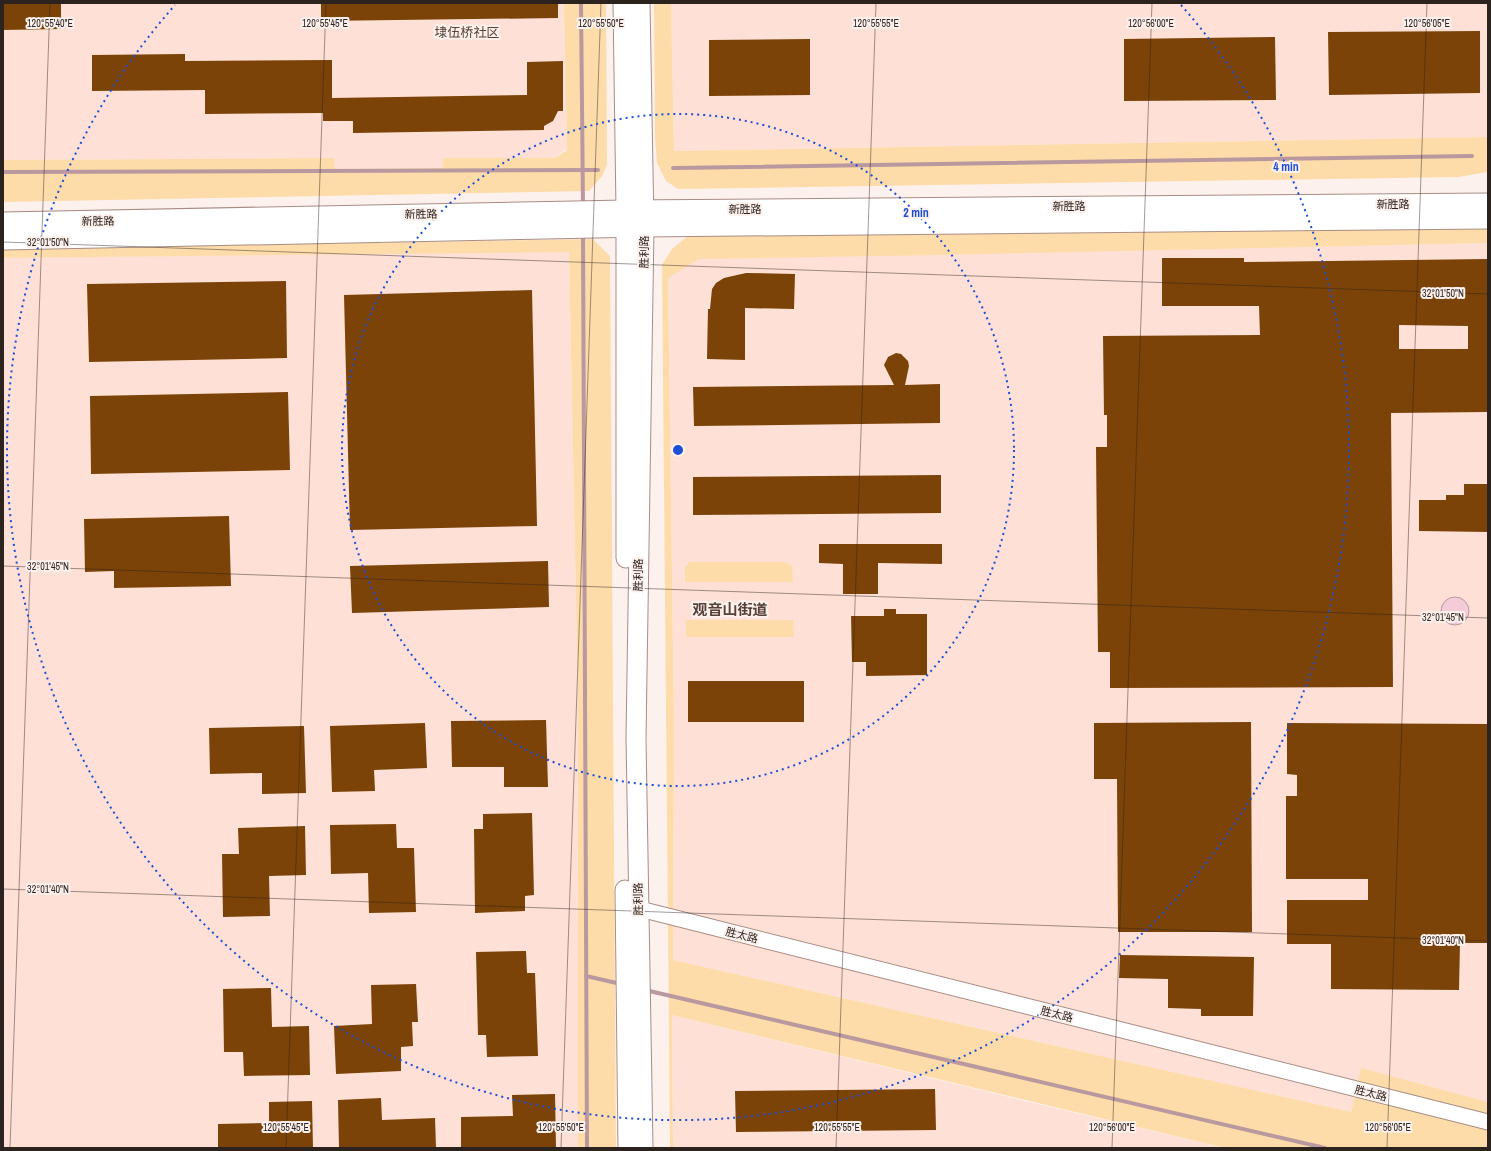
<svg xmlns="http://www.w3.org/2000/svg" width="1491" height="1151" viewBox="0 0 1491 1151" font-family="'Archivo Narrow','Noto Sans SC',sans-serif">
<rect width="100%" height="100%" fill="#fdf1ed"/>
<g fill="#fee0d6">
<path d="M3 3H564L567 150H564L555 158H443L442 168 335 169 334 158 3 160Z"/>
<path d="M671 3H1488V137L674 151Z"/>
<path d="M1488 243V1102L1361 1069 1351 1112 673 960 674 723 668 277 699 259 720 258Z"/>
<path d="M569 251 578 698V1148H3V258Z"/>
<path d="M672 1015 1025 1101 1225 1148H673Z"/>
</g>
<g fill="#fddca9">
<path d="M564 3H606L607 165 602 176 589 191 3 202V160L334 158 335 169 442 168 443 158H555L567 150Z"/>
<path d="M654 3H671L674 151 1488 137V172L1458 177 678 189 666 181 657 163 655 138Z"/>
<path d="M1488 224V243L937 255 942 565 937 255 699 259 668 278 674 723 673 960 1351 1112 1361 1068 1488 1102V1148H1225L672 1015 673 1148H670L662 265 672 249 689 235Z"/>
<path d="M593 239 610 256 616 1148H578V698L569 252 3 258V249Z"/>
<path d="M690 562H785L792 566 793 582H685V567Z"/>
<path d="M686 620H793L794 637H686Z"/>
</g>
<circle fill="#f6cbd8" stroke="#b998a0" cx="1455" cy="611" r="14"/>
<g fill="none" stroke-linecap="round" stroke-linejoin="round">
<g stroke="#b998a0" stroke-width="4">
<path d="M581 3 583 207"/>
<path d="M673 168 1472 156"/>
<path d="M3 172 598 170"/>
<path d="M583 233 587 1148"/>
<path d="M586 976 621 984"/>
<path d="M645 990 1325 1148"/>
</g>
</g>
<g fill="#7b4307" fill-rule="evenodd">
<path d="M3 3H61V29L3 30Z"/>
<path d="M321 3H558V18L321 21Z"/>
<path d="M1480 31V93L1329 95 1328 32Z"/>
<path d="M1275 37 1276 100 1124 101V39Z"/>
<path d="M810 39V95L709 96V40Z"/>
<path d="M185 54V61L332 60V98L527 95V62L563 61V111H558L553 121 544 126V130L353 133V121H323V113L205 114V90L92 91V55Z"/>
<path d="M1162 258H1244V262L1488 259V412L1391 413 1393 687 1110 688V652H1098L1096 447H1107V415H1104L1103 336 1260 335 1259 306H1162ZM1399 325 1468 326V349H1399Z"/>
<path d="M746 273 795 274 794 309 745 308V360L707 359 708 309H710L712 289 716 283 724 278Z"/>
<path d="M286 281 287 358 89 362 87 284Z"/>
<path d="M532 290 537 526 350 530 344 295Z"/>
<path d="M896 353 901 354 908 361 909 366 905 385 940 384V423L694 426 693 387 894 385 884 365 888 357Z"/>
<path d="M288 392 290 470 91 474 90 396Z"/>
<path d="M941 475V513L693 515V477Z"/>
<path d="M1464 484H1488V532L1419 531V500H1446V495H1464Z"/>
<path d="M229 516 231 586 114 588V571L85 572 84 519Z"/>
<path d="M819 544H942V564L878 563V594H843V564L819 563Z"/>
<path d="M548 561 549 607 352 613 350 566Z"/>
<path d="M884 609H896V614H927V675L866 676V662H852L851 616H884Z"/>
<rect x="688" y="681" width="116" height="41"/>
<path d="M546 720 548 787H504V767H452L451 721Z"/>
<path d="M1251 722 1252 932H1118L1117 779H1094V723Z"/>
<path d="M425 723 427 768 374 770 375 791 332 792 330 726Z"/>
<path d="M1287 723 1488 724V943H1460L1459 990 1331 989V944H1287V900H1368V879H1286V796H1297V775L1287 774Z"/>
<path d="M304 726 306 793 262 794V773L210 774 209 728Z"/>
<path d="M532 813 534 895 525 896V911L475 913 474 829H483V814Z"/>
<path d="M396 824 397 848H414L416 912 369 913 368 873 331 874 330 825Z"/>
<path d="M305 826 306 875 269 876 270 916 223 917 222 854H239L238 828Z"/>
<path d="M526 951 527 973H535L538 1056 487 1057 486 1035H478L476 952Z"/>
<path d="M1120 955 1254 957 1253 1016H1201V1009L1168 1008V979L1119 978Z"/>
<path d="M416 984 418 1022H412L413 1046 401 1047V1071L336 1074 334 1026 372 1024 371 985Z"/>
<path d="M271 988 272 1027 309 1026 310 1075 244 1076 243 1052H224L223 989Z"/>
<path d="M935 1089 936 1130 736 1132 735 1091Z"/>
<path d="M555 1094 556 1148H461V1117L513 1116 512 1095Z"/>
<path d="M381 1098 382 1120 435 1118 436 1148H339L338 1100Z"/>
<path d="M312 1101 313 1148H218V1124L269 1123V1102Z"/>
</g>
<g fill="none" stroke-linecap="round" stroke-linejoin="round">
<defs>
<path id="minor" d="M628 906 1488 1122"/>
<g id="tertiary">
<path d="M623 3 626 210V558"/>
<path d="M640 3 644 227 636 738 643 1148"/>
<path d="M3 222 626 210 1488 203"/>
<path d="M3 240 644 227 1488 219"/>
<path d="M625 890 628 1148"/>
</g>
</defs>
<use href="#minor" stroke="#a88d85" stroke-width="17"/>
<use href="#tertiary" stroke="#a88d85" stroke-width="21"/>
<use href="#minor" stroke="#fff" stroke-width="15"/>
<use href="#tertiary" stroke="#fff" stroke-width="19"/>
</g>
<path fill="none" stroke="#2c221e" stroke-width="1" stroke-opacity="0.45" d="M3 242 1488 294M3 566 1488 618M3 889 1488 941M10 1148 50 3M286 1148 326 3M561 1148 601 3M836 1148 876 3M1112 1148 1152 3M1387 1148 1427 3"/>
<g fill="none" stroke="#1d4ed8" stroke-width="2" stroke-dasharray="2 4">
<circle cx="678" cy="450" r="336"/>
<path d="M1181 5A671 671 0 1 1 175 5"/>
</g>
<g text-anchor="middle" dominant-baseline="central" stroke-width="4" stroke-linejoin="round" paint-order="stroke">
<g font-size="11" fill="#2c221e" stroke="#fdf1ed">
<text x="1393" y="204">新胜路</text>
<text x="1069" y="206">新胜路</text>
<text x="745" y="209">新胜路</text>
<text transform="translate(421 214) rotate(-1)">新胜路</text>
<text transform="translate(98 221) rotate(-1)">新胜路</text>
<text transform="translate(644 252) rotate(-89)">胜利路</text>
<text transform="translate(638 575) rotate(-89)">胜利路</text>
<text transform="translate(638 899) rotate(-91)">胜利路</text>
<text transform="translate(742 935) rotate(14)">胜太路</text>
<text transform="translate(1057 1014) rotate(14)">胜太路</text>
<text transform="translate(1371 1093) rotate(14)">胜太路</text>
</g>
<g font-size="13" fill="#574038" stroke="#fdf1ed">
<text x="467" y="32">埭伍桥社区</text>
</g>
<g font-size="15" font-weight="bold" fill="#574038" stroke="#fdf1ed">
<text x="730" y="609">观音山街道</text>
</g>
</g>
<g font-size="10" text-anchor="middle" fill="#2c221e" stroke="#fdf1ed" stroke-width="4" stroke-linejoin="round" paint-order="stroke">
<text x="50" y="27">120°55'40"E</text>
<text x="325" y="27">120°55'45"E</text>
<text x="601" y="27">120°55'50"E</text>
<text x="876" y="27">120°55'55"E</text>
<text x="1151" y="27">120°56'00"E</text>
<text x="1427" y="27">120°56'05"E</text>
<text x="48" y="246">32°01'50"N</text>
<text x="1443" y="297">32°01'50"N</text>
<text x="48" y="570">32°01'45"N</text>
<text x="1443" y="621">32°01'45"N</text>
<text x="48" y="893">32°01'40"N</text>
<text x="1443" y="944">32°01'40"N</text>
<text x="286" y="1131">120°55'45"E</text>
<text x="561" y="1131">120°55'50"E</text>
<text x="837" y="1131">120°55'55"E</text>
<text x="1112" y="1131">120°56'00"E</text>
<text x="1388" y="1131">120°56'05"E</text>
</g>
<circle cx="678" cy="450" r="6" fill="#1d4ed8" stroke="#fdf1ed" stroke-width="2"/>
<g font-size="12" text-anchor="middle" font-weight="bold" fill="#1d4ed8" stroke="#fdf1ed" stroke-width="4" stroke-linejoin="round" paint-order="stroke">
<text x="1286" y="171">4 min</text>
<text x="916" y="217">2 min</text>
</g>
<rect width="1491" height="1151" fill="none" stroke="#2c221e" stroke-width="8"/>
</svg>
